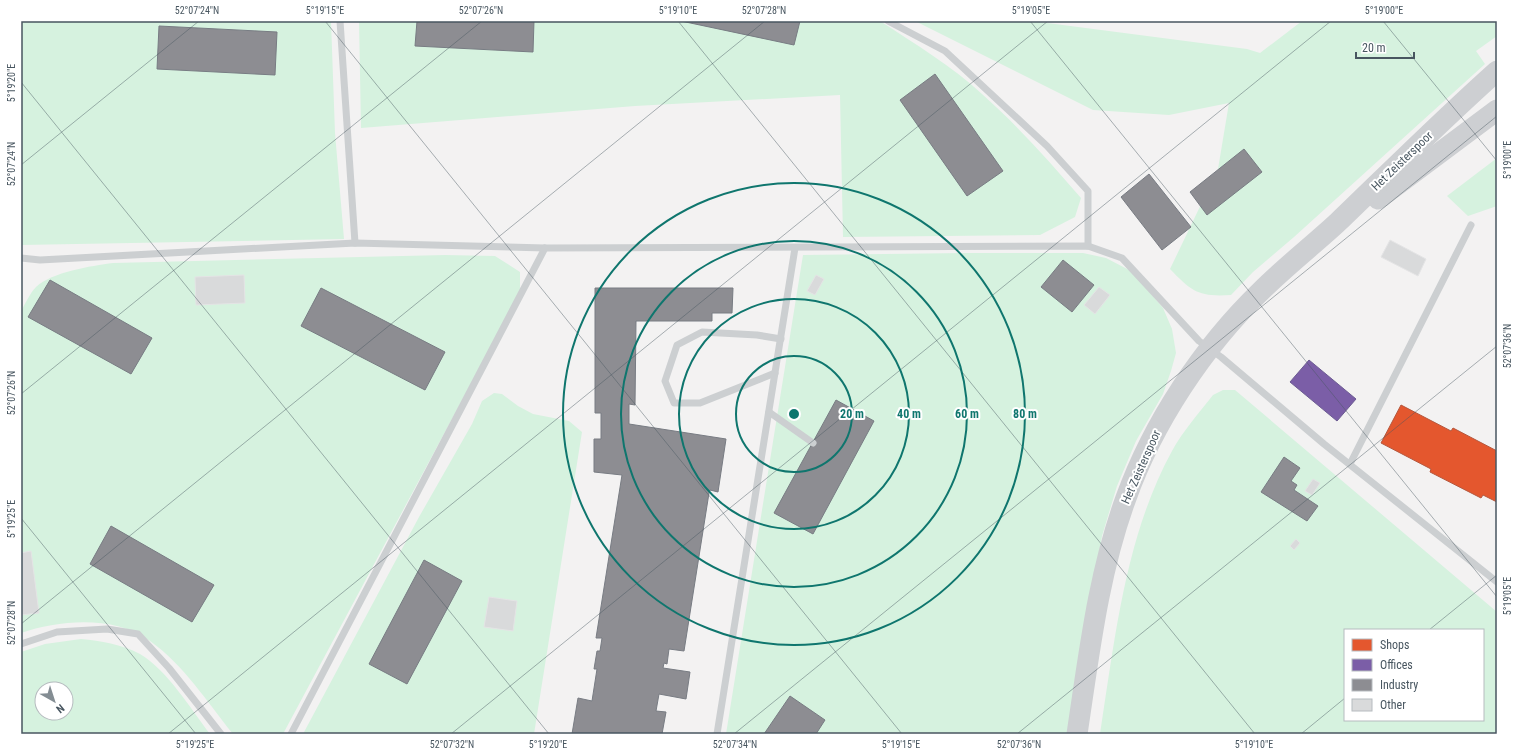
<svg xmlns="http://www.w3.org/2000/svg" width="1518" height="755" viewBox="0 0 1518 755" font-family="'Roboto Condensed',sans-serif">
<rect width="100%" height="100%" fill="#f3f2f2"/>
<g fill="#d6f2df" fill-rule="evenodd">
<path d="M21 21H331L335 133 344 239 21 245Z"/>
<path d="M359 21H880C915 44 952 66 982 94 1018 126 1050 162 1081 198L1075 217 1040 235 843 237 840 95 635 106 361 128Z"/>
<path d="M915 21H1032L1247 49 1260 53 1302 21H1497V36L1476 51 1485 64 1294 237 1253 272 1231 295C1199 297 1192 292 1170 269L1218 169 1229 103 1169 115 1093 110Z"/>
<path d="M1497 158V206L1468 216 1447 196Z"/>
<path d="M966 253H1083L1106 258 1133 272 1163 308 1172 329 1176 353 1171 371 1163 394 1136 441 1117 486 1102 536 1068 734H726L803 255Z"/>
<path d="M445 255 495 256 520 272V292L283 734H233C207 702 184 665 150 641 114 615 60 620 21 633V311C25 304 30 293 36 287 52 272 91 266 113 263Z"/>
<path d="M1223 390H1235L1497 612V734H1100C1115 639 1125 537 1172 451 1183 431 1199 413 1213 395ZM1345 630H1483V720H1345Z"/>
<path d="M494 393 502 394 518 406 533 414 569 421 582 432 534 734H303L419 517 472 424 482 401Z"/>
<path d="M81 639C101 641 121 644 140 654 167 670 191 709 210 734H21V652L45 644ZM42 689H66V713H42Z"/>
</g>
<path fill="#e4572e" stroke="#b5573d" d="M1401 405 1451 431 1453 428 1497 451V502L1483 495 1481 498 1430 472 1431 469 1381 443Z"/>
<path fill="#7b5ea7" stroke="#6c5c92" d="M1309 360 1356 399 1337 421 1290 382Z"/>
<g fill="#8d8d92" stroke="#787c83">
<path d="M417 21H534L533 52 415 46Z"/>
<path d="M681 21H800L794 45Z"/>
<path d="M159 26 277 32 275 75 157 69Z"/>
<path d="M935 74 1003 171 967 196 900 100Z"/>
<path d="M1244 149 1262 172 1207 215 1190 192Z"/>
<path d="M1149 174 1191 227 1162 250 1121 197Z"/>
<path d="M1063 260 1094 285 1072 312 1041 287Z"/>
<path d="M50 280 152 338 131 374 28 317Z"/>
<path d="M321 288 445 352 425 390 301 326Z"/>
<path d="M595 288H733L732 313H712V321H636L635 405 629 404V424L726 439 718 492 710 490 709 493 684 651 669 649 667 664 664 663 663 668 690 672 686 699 659 694 656 711 666 712 662 734H572L578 698 592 701 597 669H594L597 651H600L602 638H596L622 475 594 472V439H601V413H595Z"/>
<path d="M836 400 874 421 813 534 774 513Z"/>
<path d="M1284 457 1300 468 1291 481 1297 485 1294 490 1318 506 1307 521 1261 492Z"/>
<path d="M111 526 214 585 192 622 90 564Z"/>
<path d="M424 560 462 581 407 684 369 664Z"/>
<path d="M790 696 825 720 816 734H764Z"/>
</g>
<g fill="#d9dadb" stroke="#e4e4e5">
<path d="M1390 240 1426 259 1418 276 1381 257Z"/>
<path d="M244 275 245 303 196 305 195 277Z"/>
<path d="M816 275 824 279 815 295 807 291Z"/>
<path d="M1099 287 1110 295 1095 314 1084 305Z"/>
<path d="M1313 479 1320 483 1312 495 1305 491Z"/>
<path d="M1296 539 1300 543 1294 550 1290 546Z"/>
<path d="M31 551 39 613 21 615V553Z"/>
<path d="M489 597 517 601 513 631 484 627Z"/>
</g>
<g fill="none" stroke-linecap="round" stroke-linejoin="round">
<g stroke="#cccfd1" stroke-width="7">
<path d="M340 21 355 243"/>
<path d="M888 21 945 51 1047 146 1088 191V246"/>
<path d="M21 258 40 260 355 243 545 248 1088 246 1122 258 1199 341 1221 357 1324 444 1497 582"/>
<path d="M775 373 700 403H674L665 381 677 345 702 332 757 335 781 339"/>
<path d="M769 412 813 443"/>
<path d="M1350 464 1471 225"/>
<path d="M21 644 57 632 107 629 138 634 169 668 221 734"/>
<path d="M291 734 545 248"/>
<path d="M717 734 795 248"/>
</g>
<g stroke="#cdcfd2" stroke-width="21">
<path d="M1378 199 1497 110"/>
<path d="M1077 734C1089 655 1098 574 1126 498 1153 423 1203 347 1261 291 1285 267 1312 246 1337 223 1390 172 1442 120 1497 71"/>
</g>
</g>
<path fill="none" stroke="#485660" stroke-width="1" stroke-opacity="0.45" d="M325 21 902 734M678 21 1255 734M1030 21 1497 597M1383 21 1497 161M21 82 549 734M21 165 199 21M21 394 482 21M21 518 196 734M21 624 765 21M1429 630 1497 575M168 734 1048 21M451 734 1331 21M734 734 1497 116M1017 734 1497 346M1301 734 1345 698"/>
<g fill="none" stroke="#0f766e" stroke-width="2">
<circle cx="794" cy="414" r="58"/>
<circle cx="794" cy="414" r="115"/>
<circle cx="794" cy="414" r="173"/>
<circle cx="794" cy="414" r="231"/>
</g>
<g text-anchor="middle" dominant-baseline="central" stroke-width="4" stroke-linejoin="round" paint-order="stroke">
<g font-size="12" fill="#485660" stroke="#fff">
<text transform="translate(1402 161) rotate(-44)">Het Zeisterspoor</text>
<text transform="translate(1141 467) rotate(-66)">Het Zeisterspoor</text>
</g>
</g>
<circle cx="794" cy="414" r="6" fill="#0f766e" stroke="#fff" stroke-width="2"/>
<g font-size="12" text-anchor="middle" font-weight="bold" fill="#0f766e" stroke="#fff" stroke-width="4" stroke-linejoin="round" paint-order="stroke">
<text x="852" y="418">20 m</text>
<text x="909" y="418">40 m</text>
<text x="967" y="418">60 m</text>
<text x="1025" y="418">80 m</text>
</g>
<rect width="1518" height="755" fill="none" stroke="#ffffff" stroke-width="44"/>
<rect x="1344" y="629" width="140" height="92" fill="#ffffff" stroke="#b6bbbf"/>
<rect x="1352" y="639" width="20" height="12" fill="#e4572e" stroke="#b6bbbf"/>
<text x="1380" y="649" font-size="12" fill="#485660">Shops</text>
<rect x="1352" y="659" width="20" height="12" fill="#7b5ea7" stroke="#b6bbbf"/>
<text x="1380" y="669" font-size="12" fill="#485660">Offices</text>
<rect x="1352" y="679" width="20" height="12" fill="#8d8d92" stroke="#b6bbbf"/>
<text x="1380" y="689" font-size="12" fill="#485660">Industry</text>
<rect x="1352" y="699" width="20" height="12" fill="#d9dadb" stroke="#b6bbbf"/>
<text x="1380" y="709" font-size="12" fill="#485660">Other</text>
<g transform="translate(54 701) rotate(141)"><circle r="19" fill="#ffffff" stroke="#b6bbbf"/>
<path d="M0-3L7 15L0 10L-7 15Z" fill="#848d93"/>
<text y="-6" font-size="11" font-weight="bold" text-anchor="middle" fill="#485660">N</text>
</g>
<path d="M1356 52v6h58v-6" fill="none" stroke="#485660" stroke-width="2"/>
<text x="1362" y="52" font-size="12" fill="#485660" stroke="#ffffff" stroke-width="3" paint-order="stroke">20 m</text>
<rect x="22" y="22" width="1474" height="711" fill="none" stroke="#485660" stroke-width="1.5"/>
<g font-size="10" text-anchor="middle" fill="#485660">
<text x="197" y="14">52°07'24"N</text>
<text x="325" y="14">5°19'15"E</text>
<text x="481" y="14">52°07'26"N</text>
<text x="678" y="14">5°19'10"E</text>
<text x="764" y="14">52°07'28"N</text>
<text x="1031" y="14">5°19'05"E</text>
<text x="1384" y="14">5°19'00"E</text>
<text transform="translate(11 83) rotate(-90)" y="4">5°19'20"E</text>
<text transform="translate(1507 160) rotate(-90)" y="4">5°19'00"E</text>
<text transform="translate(11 164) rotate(-90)" y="4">52°07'24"N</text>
<text transform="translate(1507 346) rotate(-90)" y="4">52°07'36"N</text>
<text transform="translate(11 393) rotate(-90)" y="4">52°07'26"N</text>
<text transform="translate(11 519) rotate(-90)" y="4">5°19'25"E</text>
<text transform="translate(1507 596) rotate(-90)" y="4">5°19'05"E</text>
<text transform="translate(11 623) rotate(-90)" y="4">52°07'28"N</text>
<text x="195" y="748">5°19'25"E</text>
<text x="452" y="748">52°07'32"N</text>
<text x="548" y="748">5°19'20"E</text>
<text x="735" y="748">52°07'34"N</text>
<text x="901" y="748">5°19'15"E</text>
<text x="1019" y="748">52°07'36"N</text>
<text x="1254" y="748">5°19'10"E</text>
</g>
</svg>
